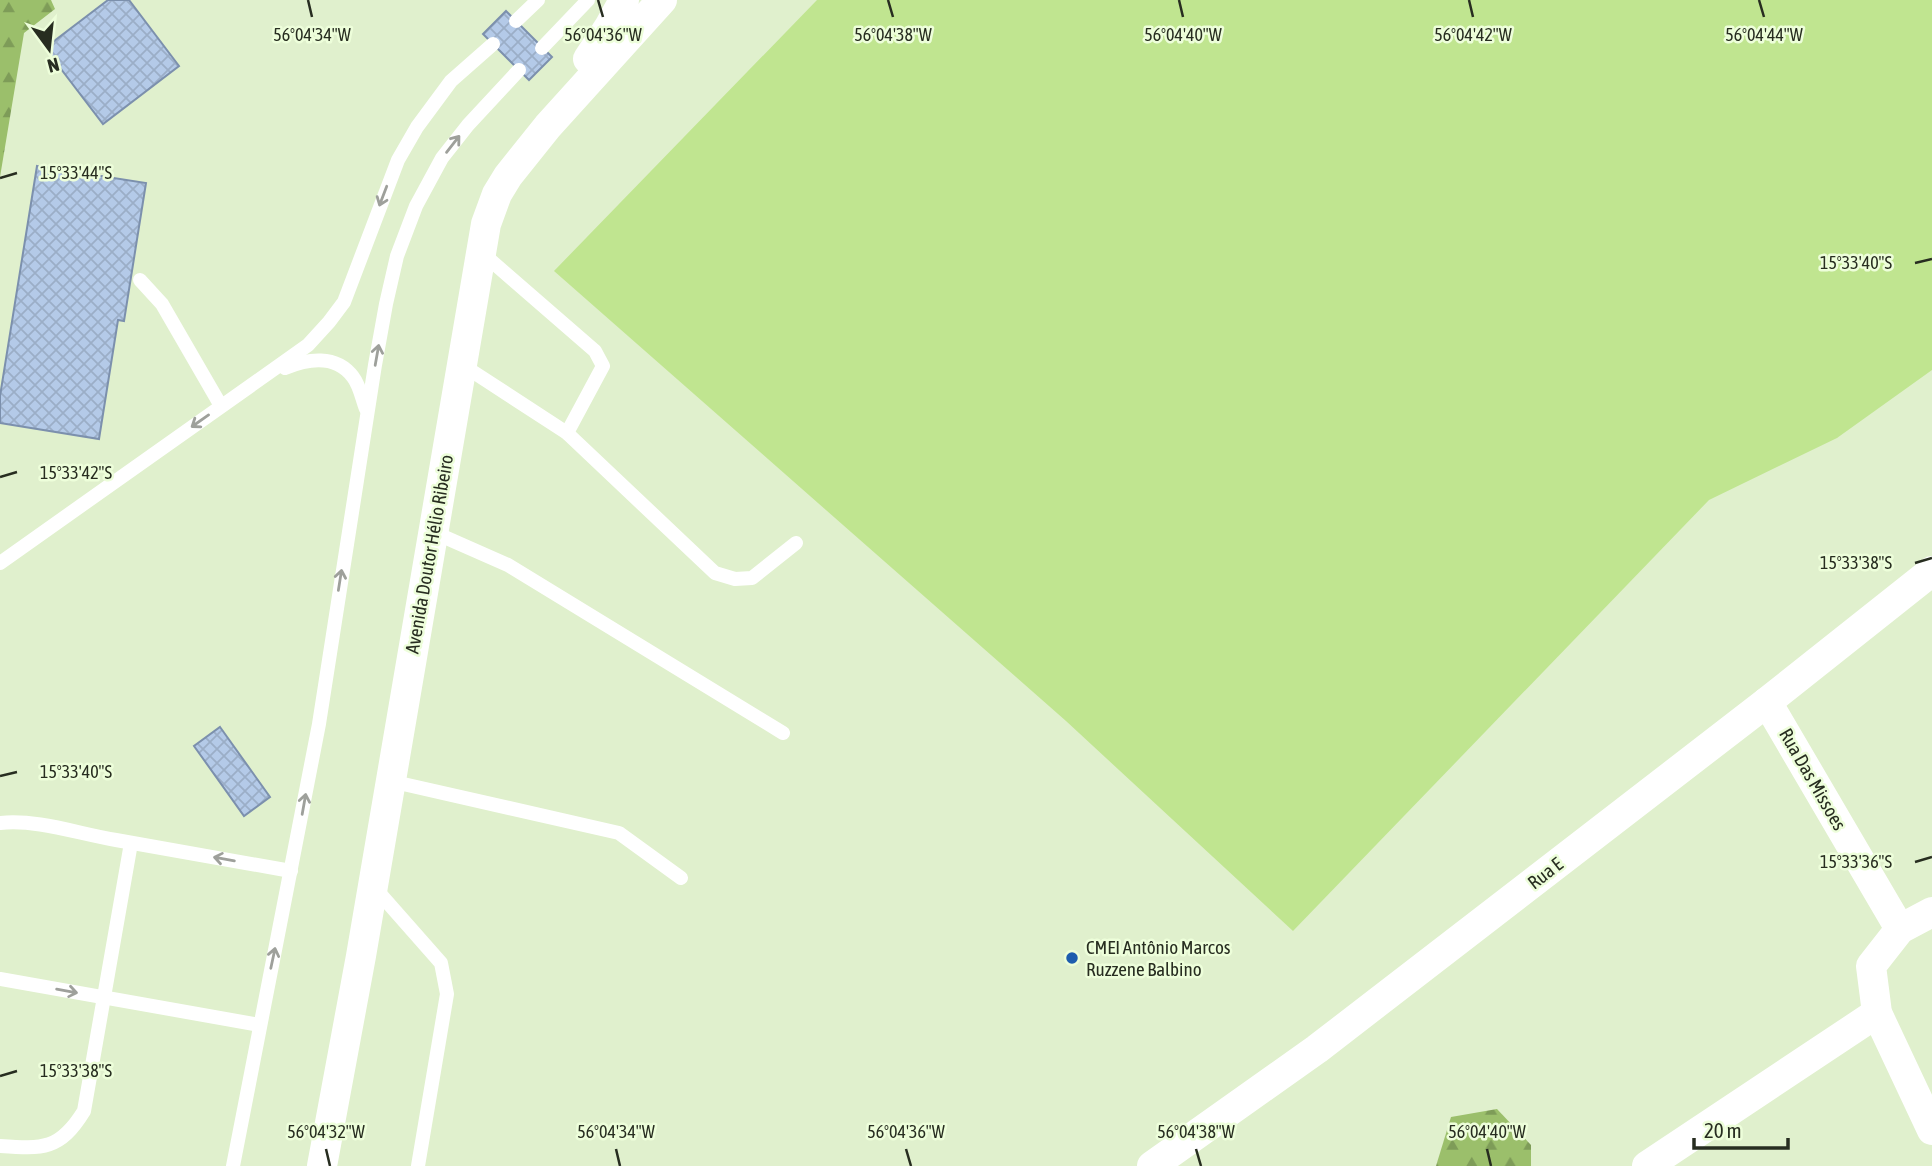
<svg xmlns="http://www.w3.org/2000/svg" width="1932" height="1166" viewBox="0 0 1932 1166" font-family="'Asap Condensed',sans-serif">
<defs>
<pattern id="forest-firs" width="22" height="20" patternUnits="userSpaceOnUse" patternTransform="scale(1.75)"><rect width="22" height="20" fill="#9bbf6b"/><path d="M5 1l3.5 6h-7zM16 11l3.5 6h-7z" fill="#7e9c58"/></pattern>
<pattern id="building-cross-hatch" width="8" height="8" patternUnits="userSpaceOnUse" patternTransform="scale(1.75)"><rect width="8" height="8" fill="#b4cae8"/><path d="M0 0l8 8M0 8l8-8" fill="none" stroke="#9baec7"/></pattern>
</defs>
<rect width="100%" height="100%" fill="#e0f0cd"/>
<path fill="#c0e590" d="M817 0H1932V370L1837 438 1709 500 1293 931 1066 721 554 271Z"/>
<g fill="url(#forest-firs)">
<path d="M0 0H51L55 9 24 33 0 177Z"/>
<path d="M1497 1109 1531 1145V1166H1436L1451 1117Z"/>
</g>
<g fill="url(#building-cross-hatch)" stroke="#7c90ad" stroke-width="2">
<path d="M108 0H129L179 66 103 124 45 48Z"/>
<path d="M506 11 552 57 529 80 483 34Z"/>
<path d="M37 166 146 183 124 321 118 320 99 439 0 423V396Z"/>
<path d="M220 727 270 797 244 816 194 746Z"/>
</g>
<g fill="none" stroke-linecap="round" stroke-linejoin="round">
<g stroke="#fff" stroke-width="14">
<path d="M516 21 538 0"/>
<path d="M542 48 588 0"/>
<path d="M481 252 595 351 603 366 567 433"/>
<path d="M140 280 162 304 221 406"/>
<path d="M461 364 567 433 715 573 735 579 752 578 796 543"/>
<path d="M285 368C307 359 336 354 353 377 360 386 362 399 366 409"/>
<path d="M433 532 508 565 783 733"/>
<path d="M0 563 308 345 329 322 344 302 398 160 417 127 451 81 493 44"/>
<path d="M390 781 619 833 681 878"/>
<path d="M0 823C38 819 79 834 116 840 175 851 233 861 291 871"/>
<path d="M374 887 441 963 447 994 418 1166"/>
<path d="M0 979 260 1025"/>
<path d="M0 1146C43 1149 60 1150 84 1111L131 843"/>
<path d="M233 1166 319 724 375 365 386 304 397 256 416 206 442 158 468 125 519 70"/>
</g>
<g stroke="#fff" stroke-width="30">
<path d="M588 59 609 27 624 0"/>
<path d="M1767 702 1900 929"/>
<path d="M1932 912 1900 929 1871 966 1877 1013 1932 1130"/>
<path d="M322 1166 361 956 486 224 497 194 508 176 548 126 662 0"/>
<path d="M1152 1166 1317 1049 1767 702 1932 571"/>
<path d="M1647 1166 1877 1013"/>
</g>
</g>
<defs><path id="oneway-shaft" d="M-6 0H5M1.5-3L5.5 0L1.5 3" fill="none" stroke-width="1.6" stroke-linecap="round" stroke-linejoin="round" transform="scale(1.75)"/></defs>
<g stroke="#9ea09b">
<use href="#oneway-shaft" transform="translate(453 144) rotate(-52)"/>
<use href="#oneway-shaft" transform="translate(383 196) rotate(111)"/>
<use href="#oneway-shaft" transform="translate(377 355) rotate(-80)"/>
<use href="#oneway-shaft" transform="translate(200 421) rotate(145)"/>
<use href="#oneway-shaft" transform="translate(340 580) rotate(-81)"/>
<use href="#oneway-shaft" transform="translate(304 804) rotate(-80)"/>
<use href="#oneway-shaft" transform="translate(224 859) rotate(-170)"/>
<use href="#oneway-shaft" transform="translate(273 958) rotate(-78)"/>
<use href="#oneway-shaft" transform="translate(67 991) rotate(10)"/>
</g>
<path fill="none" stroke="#272d20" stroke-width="2.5" d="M308 0 312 17M598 0 603 17M888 0 893 17M1179 0 1183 17M1469 0 1473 17M1759 0 1764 17M0 178 17 173M1915 263 1932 259M0 477 17 472M1915 563 1932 558M0 776 17 772M1915 862 1932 857M0 1076 17 1071M326 1149 330 1166M616 1149 620 1166M906 1149 911 1166M1196 1149 1201 1166M1487 1149 1491 1166"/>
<circle fill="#1e5dae" stroke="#edfeda" stroke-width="2.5" cx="1072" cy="958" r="7"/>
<g text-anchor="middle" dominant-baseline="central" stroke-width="5" stroke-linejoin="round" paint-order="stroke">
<g font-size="19" fill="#272d20" stroke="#edfeda">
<text transform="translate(429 554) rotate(-80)">Avenida Doutor Hélio Ribeiro</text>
<text transform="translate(1813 779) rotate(60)">Rua Das Missoes</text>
<text transform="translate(1545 873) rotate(-38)">Rua E</text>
</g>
<g font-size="19" fill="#272d20" stroke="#edfeda" text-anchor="start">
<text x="1086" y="947">CMEI Antônio Marcos<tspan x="1086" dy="22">Ruzzene Balbino</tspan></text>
</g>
</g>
<g font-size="18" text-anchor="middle" fill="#272d20" stroke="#edfeda" stroke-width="5" stroke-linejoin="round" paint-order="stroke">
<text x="312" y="41">56°04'34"W</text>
<text x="603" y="41">56°04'36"W</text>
<text x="893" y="41">56°04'38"W</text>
<text x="1183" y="41">56°04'40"W</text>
<text x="1473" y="41">56°04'42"W</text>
<text x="1764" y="41">56°04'44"W</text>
<text x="76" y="179">15°33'44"S</text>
<text x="1856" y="269">15°33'40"S</text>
<text x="76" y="479">15°33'42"S</text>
<text x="1856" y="569">15°33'38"S</text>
<text x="76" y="778">15°33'40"S</text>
<text x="1856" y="868">15°33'36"S</text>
<text x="76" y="1077">15°33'38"S</text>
<text x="326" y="1138">56°04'32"W</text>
<text x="616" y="1138">56°04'34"W</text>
<text x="906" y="1138">56°04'36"W</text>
<text x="1196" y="1138">56°04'38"W</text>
<text x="1487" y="1138">56°04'40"W</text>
</g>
<g transform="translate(49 49) rotate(165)" stroke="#edfeda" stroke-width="5" paint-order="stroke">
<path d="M0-5L12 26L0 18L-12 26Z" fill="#272d20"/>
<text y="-10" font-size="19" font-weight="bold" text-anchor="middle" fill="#272d20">N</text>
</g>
<path d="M1694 1138v10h94v-10" fill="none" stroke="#272d20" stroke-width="3.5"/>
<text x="1704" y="1138" font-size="21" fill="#272d20" stroke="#edfeda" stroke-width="5" paint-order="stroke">20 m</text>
</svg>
